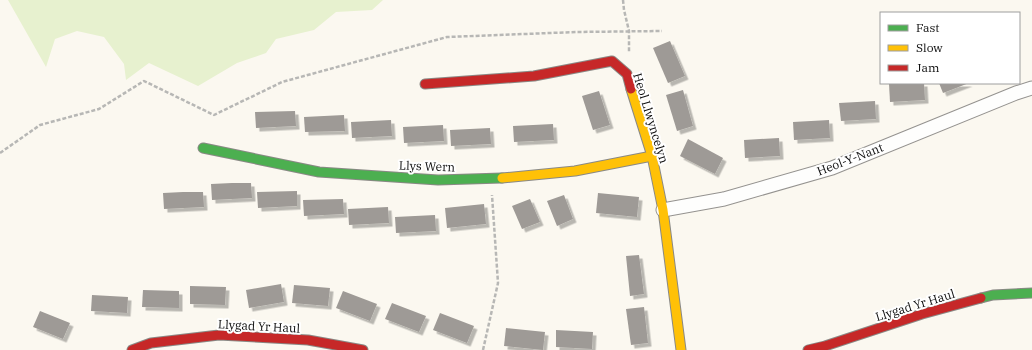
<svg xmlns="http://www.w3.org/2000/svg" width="1032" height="350" viewBox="0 0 1032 350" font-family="'IBM Plex Serif',serif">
<defs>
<filter id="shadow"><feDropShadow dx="3.5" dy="3.5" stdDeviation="0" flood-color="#0004"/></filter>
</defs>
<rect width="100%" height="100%" fill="#fbf8f0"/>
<path fill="#e7f1cf" d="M8 0H383L372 10 336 12 314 30 276 39 266 53 237 63 198 86 149 63 126 80 124 64 104 37 77 31 55 39 46 67Z"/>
<g fill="#9e9a96" filter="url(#shadow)">
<path d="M670 41 685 76 668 83 653 48Z"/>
<path d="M906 83H924L925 100 890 102 889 84Z"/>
<path d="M939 83H969L943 93Z"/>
<path d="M683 90 693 126 677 131 666 95Z"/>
<path d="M599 91 610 125 593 130 582 96Z"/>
<path d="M875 101 876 119 841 121 839 103Z"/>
<path d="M295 111 296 126 256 128 255 112Z"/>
<path d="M344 115 345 131 305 132 304 117Z"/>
<path d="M391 120 392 136 352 138 351 122Z"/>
<path d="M829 120 830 138 794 140 793 122Z"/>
<path d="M553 124 554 140 514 142 513 126Z"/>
<path d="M443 125 444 141 404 143 403 127Z"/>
<path d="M490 128 491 144 451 146 450 130Z"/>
<path d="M779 138 780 156 745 158 744 140Z"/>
<path d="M688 139 723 158 715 174 680 156Z"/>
<path d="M232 183H251L252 198 212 200 211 184Z"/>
<path d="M297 191V206L258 208 257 192Z"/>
<path d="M183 192H203L204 207 164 209 163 193Z"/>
<path d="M598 193 639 197 637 217 596 213Z"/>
<path d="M564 195 573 219 557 226 547 201Z"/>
<path d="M343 199 344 214 304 216 303 200Z"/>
<path d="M530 199 540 222 522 229 512 206Z"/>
<path d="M484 204 486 224 447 228 445 208Z"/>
<path d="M388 207 389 223 349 225 348 209Z"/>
<path d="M435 215 436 231 396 233 395 217Z"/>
<path d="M639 255 644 294 630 296 626 256Z"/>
<path d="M281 284 284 302 249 308 246 290Z"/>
<path d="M294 285 330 288 328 306 292 303Z"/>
<path d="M190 286 226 287 225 305 190 304Z"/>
<path d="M143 290 179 291V308L142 307Z"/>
<path d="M343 291 377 304 370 321 336 308Z"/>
<path d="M92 295 128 297 127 313 91 311Z"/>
<path d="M392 303 426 316 419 332 385 319Z"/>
<path d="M644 307 648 343 631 345 626 309Z"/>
<path d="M40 311 70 323 63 339 33 327Z"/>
<path d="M440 313 474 326 467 343 433 330Z"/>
<path d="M506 328 545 332 543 350 504 346Z"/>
<path d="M556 330 593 332 592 349 556 347Z"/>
</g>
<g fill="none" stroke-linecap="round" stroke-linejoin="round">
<defs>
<path id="street" d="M663 210 724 199 832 168 1016 93 1032 88"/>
<g id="fast">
<path d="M203 148 319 172 438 180 502 178"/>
<path d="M981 298 993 295 1032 293"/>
</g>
<g id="slow">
<path d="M631 89 652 156 663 210 681 350"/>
<path d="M502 178 575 171 652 156"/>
</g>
<g id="jam">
<path d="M425 84 534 76 612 61 627 74 631 89"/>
<path d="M132 350 151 343 219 335 308 340 363 350"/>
<path d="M808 350 825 346 922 314 981 298"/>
</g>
</defs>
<use href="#street" stroke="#94928f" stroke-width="15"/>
<use href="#fast" stroke="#8a8985" stroke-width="11"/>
<use href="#slow" stroke="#8a8985" stroke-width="11"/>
<use href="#jam" stroke="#8a8985" stroke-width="11"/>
<g stroke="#b7b7b5" stroke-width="2.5" stroke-dasharray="4 2" stroke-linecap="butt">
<path d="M623 0 624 10 629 31V53"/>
<path d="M0 153 40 125 99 109 144 81 214 115 282 82 447 37 576 32 662 31"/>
<path d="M483 350 498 283 492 195"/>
</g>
<use href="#street" stroke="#fefefd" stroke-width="13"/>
<use href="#fast" stroke="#4caf50" stroke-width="9"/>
<use href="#slow" stroke="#ffc107" stroke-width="9"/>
<use href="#jam" stroke="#c62828" stroke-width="9"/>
</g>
<g text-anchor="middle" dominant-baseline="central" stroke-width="4" stroke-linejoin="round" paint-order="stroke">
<g font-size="12" fill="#0c0c0c" stroke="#fff">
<text transform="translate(651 118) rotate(73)">Heol Llwyncelyn</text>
<text transform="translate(850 159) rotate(-21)">Heol-Y-Nant</text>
<text transform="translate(427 166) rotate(2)">Llys Wern</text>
<text transform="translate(915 305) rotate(-17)">Llygad Yr Haul</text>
<text transform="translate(259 326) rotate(3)">Llygad Yr Haul</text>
</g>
</g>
<rect x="880" y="12" width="140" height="72" fill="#ffffff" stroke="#9e9e9e"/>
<rect x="888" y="25" width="20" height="6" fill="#4caf50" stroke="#9e9e9e"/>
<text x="916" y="32" font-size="12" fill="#0c0c0c">Fast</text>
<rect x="888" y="45" width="20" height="6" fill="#ffc107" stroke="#9e9e9e"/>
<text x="916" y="52" font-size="12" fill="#0c0c0c">Slow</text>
<rect x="888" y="65" width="20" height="6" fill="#c62828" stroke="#9e9e9e"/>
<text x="916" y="72" font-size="12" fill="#0c0c0c">Jam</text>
</svg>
